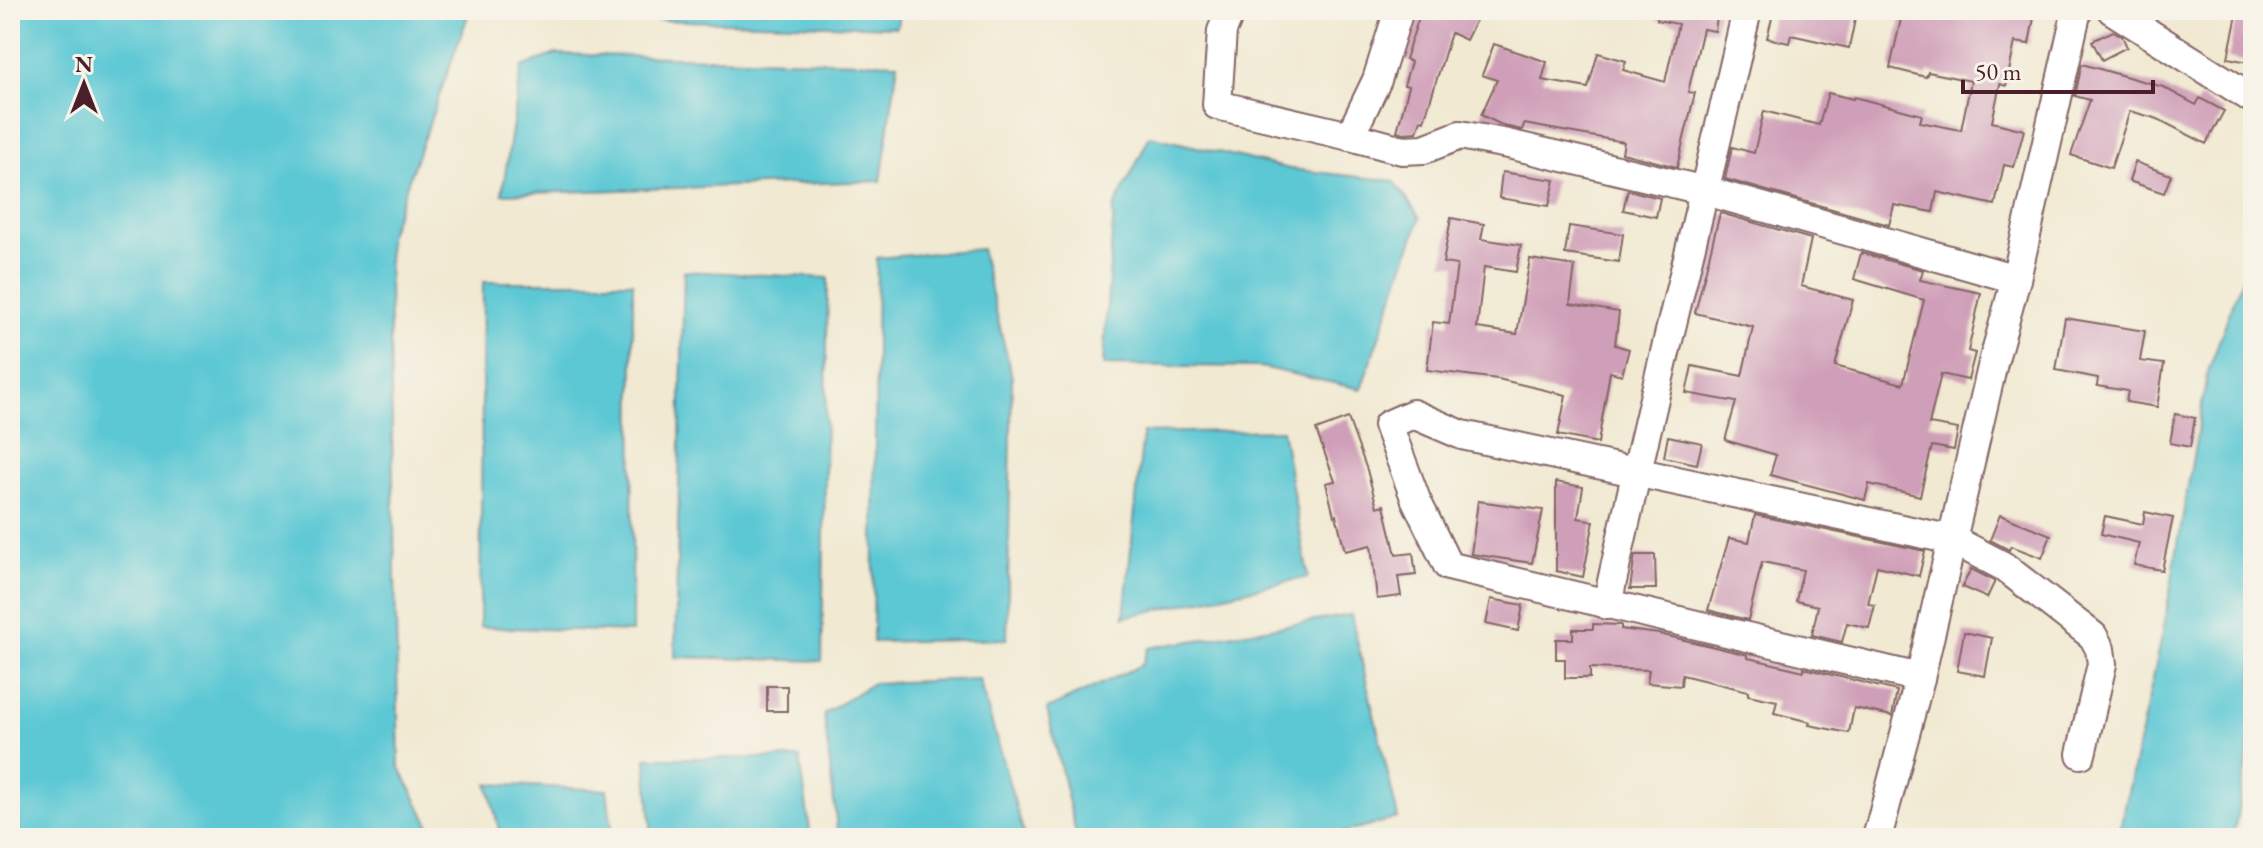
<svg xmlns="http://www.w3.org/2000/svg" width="2263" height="848" viewBox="0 0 2263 848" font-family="'EB Garamond',serif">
<rect width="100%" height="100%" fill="#f7f3e8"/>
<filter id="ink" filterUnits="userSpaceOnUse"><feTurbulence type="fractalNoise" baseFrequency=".0125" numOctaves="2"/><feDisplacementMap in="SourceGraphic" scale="16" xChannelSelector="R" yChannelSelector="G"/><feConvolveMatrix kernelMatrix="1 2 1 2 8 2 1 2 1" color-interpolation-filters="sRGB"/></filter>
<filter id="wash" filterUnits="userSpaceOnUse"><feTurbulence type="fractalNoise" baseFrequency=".006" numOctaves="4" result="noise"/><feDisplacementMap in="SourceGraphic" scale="32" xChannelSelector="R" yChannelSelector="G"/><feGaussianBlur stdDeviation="1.8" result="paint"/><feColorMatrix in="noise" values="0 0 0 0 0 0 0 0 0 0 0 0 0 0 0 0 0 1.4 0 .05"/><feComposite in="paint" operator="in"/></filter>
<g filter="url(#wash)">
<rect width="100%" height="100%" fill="#f1e9d2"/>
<g fill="#5cc8d4" stroke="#537480" stroke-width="2">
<path d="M10 10H470L388 237 399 766 436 838H20L10 751Z"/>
<path d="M580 10H899L897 27 579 18Z"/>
<path d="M556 54 898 63 881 181 502 194 522 67Z"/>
<path d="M1150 136 1290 169 1394 181 1420 218 1361 389 1261 367 1103 365 1114 208Z"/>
<path d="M2253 247V725L2233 838H2118L2163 632 2207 375Z"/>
<path d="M981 249 1012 378 1007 639 873 642 877 258Z"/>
<path d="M684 271 828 278 822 661 675 657Z"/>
<path d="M483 282H633L632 632 480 627Z"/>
<path d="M1282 430 1308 577 1124 617 1143 433Z"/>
<path d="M1351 615 1398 818 1321 838H1077L1047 709 1142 665 1149 648Z"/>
<path d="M979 679 1025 838H838L824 714 873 683Z"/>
<path d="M646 758H800L811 838H652Z"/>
<path d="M488 784 607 790 613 838H501Z"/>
</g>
<g id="blocks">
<g fill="#cf9eb8">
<path d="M1416 10H1481L1466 40 1451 33 1424 121 1421 120 1417 132 1404 133 1397 131 1409 86 1404 85 1411 62 1405 59 1419 17 1415 15Z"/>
<path d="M1658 10H1718L1715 31 1703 29 1688 92 1695 93 1677 167 1622 153 1624 142 1524 124 1522 130 1504 126 1481 115 1497 80 1482 75 1494 44 1547 62 1542 80 1588 88 1598 53 1626 61 1623 70 1665 82 1678 24 1657 20Z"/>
<path d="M1774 10H1857L1849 48 1791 35 1789 43 1767 38Z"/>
<path d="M1903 10 2035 12 2029 44 2015 42 2006 86 2000 84 1992 122 2024 130 2014 167 2004 165 1995 205 1937 192 1933 212 1894 205 1889 225 1725 179 1732 147 1754 153 1764 111 1819 125 1828 93 1853 99 1854 97 1922 115 1920 122 1961 130 1971 81 1928 72 1926 77 1890 68Z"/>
<path d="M2238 10H2253V63L2228 58Z"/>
<path d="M2113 31 2122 36 2127 47 2102 60 2092 41Z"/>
<path d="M2082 64 2163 87 2196 105 2200 98 2224 111 2206 144 2158 119 2130 111 2111 168 2071 155 2090 100 2075 96Z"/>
<path d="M2135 162 2171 175 2164 193 2129 181Z"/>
<path d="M1502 172 1555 180 1549 206 1499 198Z"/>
<path d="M1628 190 1660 198 1656 217 1623 210Z"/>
<path d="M1720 213 1811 239 1801 286 1853 300 1835 366 1903 384 1924 300 1854 279 1861 253 1923 270 1920 280 1981 293 1968 351 1975 353 1968 380 1941 374 1929 424 1958 429 1954 450 1932 446 1920 496 1869 484 1865 500 1770 475 1776 455 1725 440 1736 402 1686 393 1692 366 1742 376 1753 327 1695 313Z"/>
<path d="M1451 218 1484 224 1481 239 1521 245 1516 272 1484 267 1477 328 1517 334 1530 259 1575 266 1570 304 1619 312 1615 345 1629 349 1622 375 1610 372 1598 443 1558 435 1566 395 1498 379 1427 370 1433 322 1449 324 1457 265 1443 263Z"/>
<path d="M1569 226 1623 234 1619 262 1565 254Z"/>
<path d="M2065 318 2145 331 2140 361 2164 364 2157 407 2126 402 2128 391 2097 386 2098 378 2056 370Z"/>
<path d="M2175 414 2195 418 2190 447 2170 443Z"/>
<path d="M1348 418 1367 470 1377 507 1384 505 1396 555 1413 553 1416 575 1398 577 1401 596 1377 599 1371 545 1345 551 1336 515 1334 516 1326 483 1335 481 1316 430Z"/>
<path d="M1668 436 1702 443 1697 464 1664 457Z"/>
<path d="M1556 482 1583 487 1578 518 1594 521 1583 577 1556 571Z"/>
<path d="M1478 501 1543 510 1532 563 1471 554Z"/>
<path d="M2145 512 2173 518 2162 570 2134 565 2139 543 2101 534 2105 516 2143 524Z"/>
<path d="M1755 515 1925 551 1919 576 1877 566 1868 604 1875 605 1869 628 1847 623 1842 642 1812 635 1818 606 1796 601 1803 570 1762 562 1748 620 1708 610 1729 538 1749 542Z"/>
<path d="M2000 515 2051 535 2042 558 2011 546 2009 550 1990 540Z"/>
<path d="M1635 555H1655L1656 589H1630Z"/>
<path d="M1971 569 1995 581 1987 598 1962 587Z"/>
<path d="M1491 599 1523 605 1518 631 1486 624Z"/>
<path d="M1593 624 1621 625V629L1659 634 1740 653 1748 655V658L1804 671V668L1897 691 1892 716 1854 708 1849 733 1809 725 1810 722 1774 713 1777 701 1748 695V691L1682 675 1681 686 1647 683 1649 670 1590 668V678H1565V659H1556V639H1573V629H1593Z"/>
<path d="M1964 632 1992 638 1985 676 1957 671Z"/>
<rect x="767" y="686" width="20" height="25"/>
</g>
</g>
</g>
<g filter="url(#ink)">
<use href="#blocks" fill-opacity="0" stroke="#846665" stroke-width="2"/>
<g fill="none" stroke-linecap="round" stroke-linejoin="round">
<defs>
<g id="minor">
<path d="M1231 10 1222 31 1217 105 1350 136"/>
<path d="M1399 10 1377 80 1350 136 1402 150 1424 149 1460 135 1508 144 1706 191 2016 279"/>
<path d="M2112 10 2253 99"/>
<path d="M1607 605C1649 406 1702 209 1747 10"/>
<path d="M1920 678 1448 566 1416 500 1388 425 1413 414 1462 435 1953 540 2003 566 2093 636 2100 649 2102 664 2081 754"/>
<path d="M1877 838 1920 678 1993 363 2016 279 2077 10"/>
</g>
</defs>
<use href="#minor" stroke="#846665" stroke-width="32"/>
<use href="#minor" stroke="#fff" stroke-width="28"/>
</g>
</g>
<rect width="2263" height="848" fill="none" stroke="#f7f3e8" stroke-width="40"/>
<g transform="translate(84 84)" stroke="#f7f3e8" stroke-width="6" paint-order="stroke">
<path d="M0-6L14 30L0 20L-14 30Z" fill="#4a1f2b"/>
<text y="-12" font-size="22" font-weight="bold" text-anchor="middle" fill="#4a1f2b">N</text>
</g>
<path d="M1963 80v12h190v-12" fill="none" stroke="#4a1f2b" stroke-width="4"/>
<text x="1975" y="80" font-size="24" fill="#4a1f2b" stroke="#f7f3e8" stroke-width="6" paint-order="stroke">50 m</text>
</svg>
